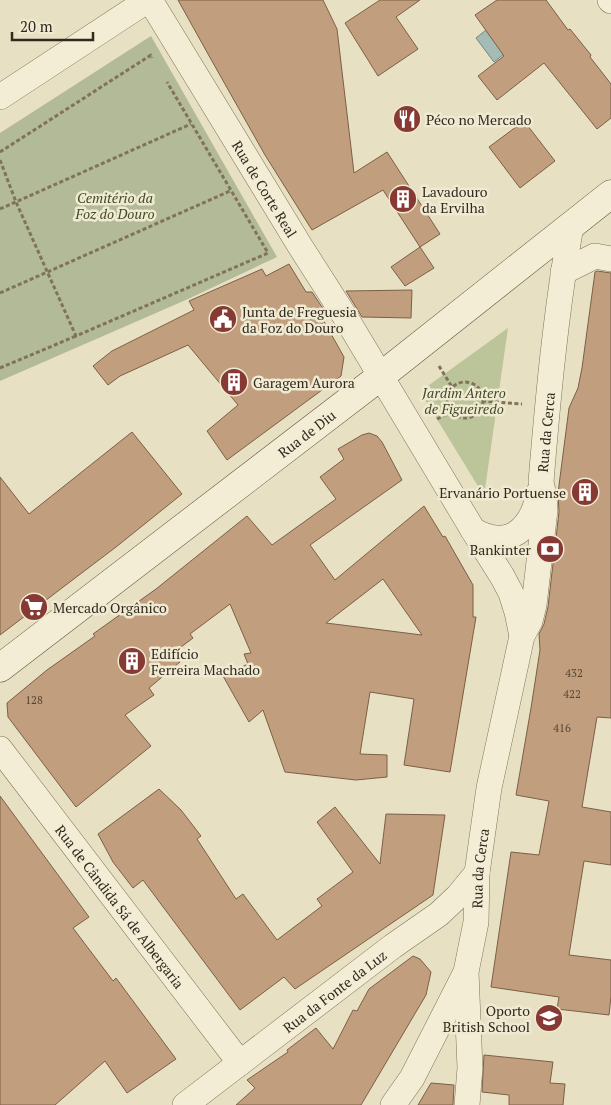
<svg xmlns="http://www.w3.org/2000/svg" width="611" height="1105" viewBox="0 0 611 1105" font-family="'PT Serif',serif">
<rect width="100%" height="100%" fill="#e8e0c3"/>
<path fill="#bcc499" d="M508 328 484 496 424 398 425 388Z"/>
<path fill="#b3ba97" d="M151 36 277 257 188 299 0 381V133Z"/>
<path fill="#a5bbb6" stroke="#6d8883" d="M486 30 504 54 494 62 476 38Z"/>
<g fill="#c19f7e" stroke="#7c5f45" fill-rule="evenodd">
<path d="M178 0H323L337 29 354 173 387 152 440 234 420 247 383 190 312 230 265 155 208 54Z"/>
<path d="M380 0H420L396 17 418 49 378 76 345 23Z"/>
<path d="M497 0H546L568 30 570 29 591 55 590 57 611 84V118L597 129 544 63 497 100 478 76 504 56 475 15Z"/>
<path d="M524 121 555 161 520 188 489 147Z"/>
<path d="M420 247 434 268 405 286 391 267Z"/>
<path d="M289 264 306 292H312L328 316H321L344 357 341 376 227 460 207 431 238 405 188 345 120 376 108 385 93 366 112 351 194 310 189 301 262 269 266 276Z"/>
<path d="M597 271 611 273V718L597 717 582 807 611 812V865L584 861 569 955 611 960V996L609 1015 557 1009 559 997 491 987 511 852 539 855 549 801 516 795 531 708 540 650 539 634 544 624 548 607 559 512 558 493 569 408 578 388 582 368 595 272Z"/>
<path d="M412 290 411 318 362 317 346 291Z"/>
<path d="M132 432 182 494 116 547 0 635V477L29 514Z"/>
<path d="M369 433 377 436 382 442 402 480 310 545 335 580 424 506 443 537 445 536 473 585V617H476L450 772 404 765 414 699 370 692 360 754 387 755V777L356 780 285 772 263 710 249 722 223 676 248 664 244 654 251 653 230 604 190 634 193 638 173 653 180 662 149 688 154 695 125 715 151 746 76 807 8 717 7 703 47 670 95 636 93 634 156 589 247 516 272 545 336 499 320 477 344 459 338 449 362 435ZM383 579 422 635 326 623Z"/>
<path d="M159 789 181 810 201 836 197 839 236 899 243 894 277 940 322 906 317 899 353 872 317 822 335 807 380 864 386 814 445 815 433 895 295 989 284 977 240 1010 143 880 133 888 113 862 98 834Z"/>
<path d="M0 796 89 917 73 928 113 981 116 978 176 1059 127 1093 105 1061 55 1105H0Z"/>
<path d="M413 956 420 959 431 972 426 995 361 1105H236L255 1088 247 1080 288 1052 287 1050 316 1028 333 1049 353 1010 357 1011 369 989Z"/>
<path d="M484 1055 553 1062 550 1083 565 1084 563 1105H509V1095L482 1092Z"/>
<path d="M431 1083 454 1085 453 1105H418Z"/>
</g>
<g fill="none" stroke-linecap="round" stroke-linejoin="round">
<defs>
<g id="street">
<path id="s1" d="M150 0 300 246 346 318 473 530 502 576 511 593 517 612 522 636"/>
<path d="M610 0 611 1"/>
<path d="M0 97 148 0"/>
<path d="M563 272 595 256 611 259"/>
<path d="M473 530C509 551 532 529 539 492"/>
<path id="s2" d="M0 749 240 1063"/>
<path id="s3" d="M185 1105 393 946 439 914 458 896 477 873"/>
<path d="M393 1105 412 1078 465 974"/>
<path id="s4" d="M467 1105 470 1068 466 972 476 922 477 873 489 788 522 636 530 621 534 605 545 510 544 496 541 482C548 397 556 311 571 226"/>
</g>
<g id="secondary">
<path id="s5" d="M0 668 381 376 611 194"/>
</g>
</defs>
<use href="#street" stroke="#80725c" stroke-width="26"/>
<use href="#secondary" stroke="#61533f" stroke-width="29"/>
<g stroke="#80725c" stroke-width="3" stroke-dasharray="4 2.5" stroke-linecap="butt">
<path d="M0 152 151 55 152 58"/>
<path d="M0 160 16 202 76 336 268 253 167 82"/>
<path d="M0 209 191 124"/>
<path d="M0 293 230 191"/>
<path d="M439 366 452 387"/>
<path d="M0 368 76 336"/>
<circle cx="465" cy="400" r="18"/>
<path d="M482 401 522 404"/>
<path d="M437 419 452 412"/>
</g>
<use href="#street" stroke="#f4edd5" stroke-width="25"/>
<use href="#secondary" stroke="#f4edd5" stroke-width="28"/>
</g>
<defs>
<symbol id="restaurant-disc" viewBox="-11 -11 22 22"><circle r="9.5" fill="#873a34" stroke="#f0ead2"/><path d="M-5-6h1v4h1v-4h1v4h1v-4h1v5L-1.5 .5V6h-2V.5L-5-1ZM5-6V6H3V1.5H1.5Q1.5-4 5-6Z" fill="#fff"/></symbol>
<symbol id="building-disc" viewBox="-11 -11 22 22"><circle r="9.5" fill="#873a34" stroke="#f0ead2"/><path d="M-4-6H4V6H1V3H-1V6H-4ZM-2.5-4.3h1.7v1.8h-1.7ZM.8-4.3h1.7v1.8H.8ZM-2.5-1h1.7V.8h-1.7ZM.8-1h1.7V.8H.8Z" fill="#fff"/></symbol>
<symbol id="civic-disc" viewBox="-11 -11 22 22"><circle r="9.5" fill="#873a34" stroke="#f0ead2"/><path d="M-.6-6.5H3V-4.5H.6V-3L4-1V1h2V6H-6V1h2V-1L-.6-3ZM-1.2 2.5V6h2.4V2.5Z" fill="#fff"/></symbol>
<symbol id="bank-disc" viewBox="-11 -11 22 22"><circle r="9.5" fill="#873a34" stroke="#f0ead2"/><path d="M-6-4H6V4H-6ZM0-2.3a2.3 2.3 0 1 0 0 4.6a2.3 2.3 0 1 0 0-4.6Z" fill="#fff"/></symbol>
<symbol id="supermarket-disc" viewBox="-11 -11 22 22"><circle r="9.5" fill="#873a34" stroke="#f0ead2"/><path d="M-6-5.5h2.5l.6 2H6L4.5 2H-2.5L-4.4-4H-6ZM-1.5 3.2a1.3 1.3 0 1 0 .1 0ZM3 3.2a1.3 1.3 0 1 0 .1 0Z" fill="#fff"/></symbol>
<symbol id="school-disc" viewBox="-11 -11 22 22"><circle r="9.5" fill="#873a34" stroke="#f0ead2"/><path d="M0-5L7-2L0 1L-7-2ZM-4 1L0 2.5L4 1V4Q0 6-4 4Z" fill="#fff"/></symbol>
</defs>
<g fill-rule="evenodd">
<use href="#restaurant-disc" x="391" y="103" width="32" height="32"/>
<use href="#building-disc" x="387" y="183" width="32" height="32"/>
<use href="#civic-disc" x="207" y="303" width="32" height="32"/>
<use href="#building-disc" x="218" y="366" width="32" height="32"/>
<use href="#building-disc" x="569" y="476" width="32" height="32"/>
<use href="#bank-disc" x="534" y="533" width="32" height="32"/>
<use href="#supermarket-disc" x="18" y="591" width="32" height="32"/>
<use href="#building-disc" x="116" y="645" width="32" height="32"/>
<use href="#school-disc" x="533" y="1002" width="32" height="32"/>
</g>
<g text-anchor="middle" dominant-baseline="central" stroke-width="5" stroke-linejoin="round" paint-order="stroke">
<g font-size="11" fill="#554636">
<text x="574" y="673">432</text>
<text x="572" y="694">422</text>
<text x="34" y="700">128</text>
<text x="562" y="728">416</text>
</g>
<g font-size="14" fill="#31291e" stroke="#f0ead2" text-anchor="start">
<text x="426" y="119">Péco no Mercado</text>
<text x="422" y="191">Lavadouro<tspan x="422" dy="16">da Ervilha</tspan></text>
<text x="242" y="311">Junta de Freguesia<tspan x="242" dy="16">da Foz do Douro</tspan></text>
<text x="253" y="382">Garagem Aurora</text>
<text x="566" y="492" text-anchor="end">Ervanário Portuense</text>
<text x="531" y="549" text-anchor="end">Bankinter</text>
<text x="53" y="607">Mercado Orgânico</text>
<text x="151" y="653">Edifício<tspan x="151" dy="16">Ferreira Machado</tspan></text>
<text x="530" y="1010" text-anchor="end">Oporto<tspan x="530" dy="16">British School</tspan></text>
</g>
<g font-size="14" fill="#31291e" stroke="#f0ead2">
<text stroke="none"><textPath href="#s1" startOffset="221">Rua de Corte Real</textPath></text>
<text stroke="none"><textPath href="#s5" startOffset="386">Rua de Diu</textPath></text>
<text stroke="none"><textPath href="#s4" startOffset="682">Rua da Cerca</textPath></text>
<text stroke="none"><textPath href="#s4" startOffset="238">Rua da Cerca</textPath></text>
<text stroke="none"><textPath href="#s2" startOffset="198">Rua de Cândida Sá de Albergaria</textPath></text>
<text stroke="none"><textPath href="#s3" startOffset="188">Rua da Fonte da Luz</textPath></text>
</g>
<g font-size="14" font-style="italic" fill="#404b28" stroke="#f0ead2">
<text x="115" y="197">Cemitério da<tspan x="115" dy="16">Foz do Douro</tspan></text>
<text x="464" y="392">Jardim Antero<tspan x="464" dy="16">de Figueiredo</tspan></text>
</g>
</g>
<path d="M12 32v8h81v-8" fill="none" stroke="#31291e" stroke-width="2.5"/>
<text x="20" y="32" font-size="15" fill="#31291e" stroke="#f0ead2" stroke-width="4" paint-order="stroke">20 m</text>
</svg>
